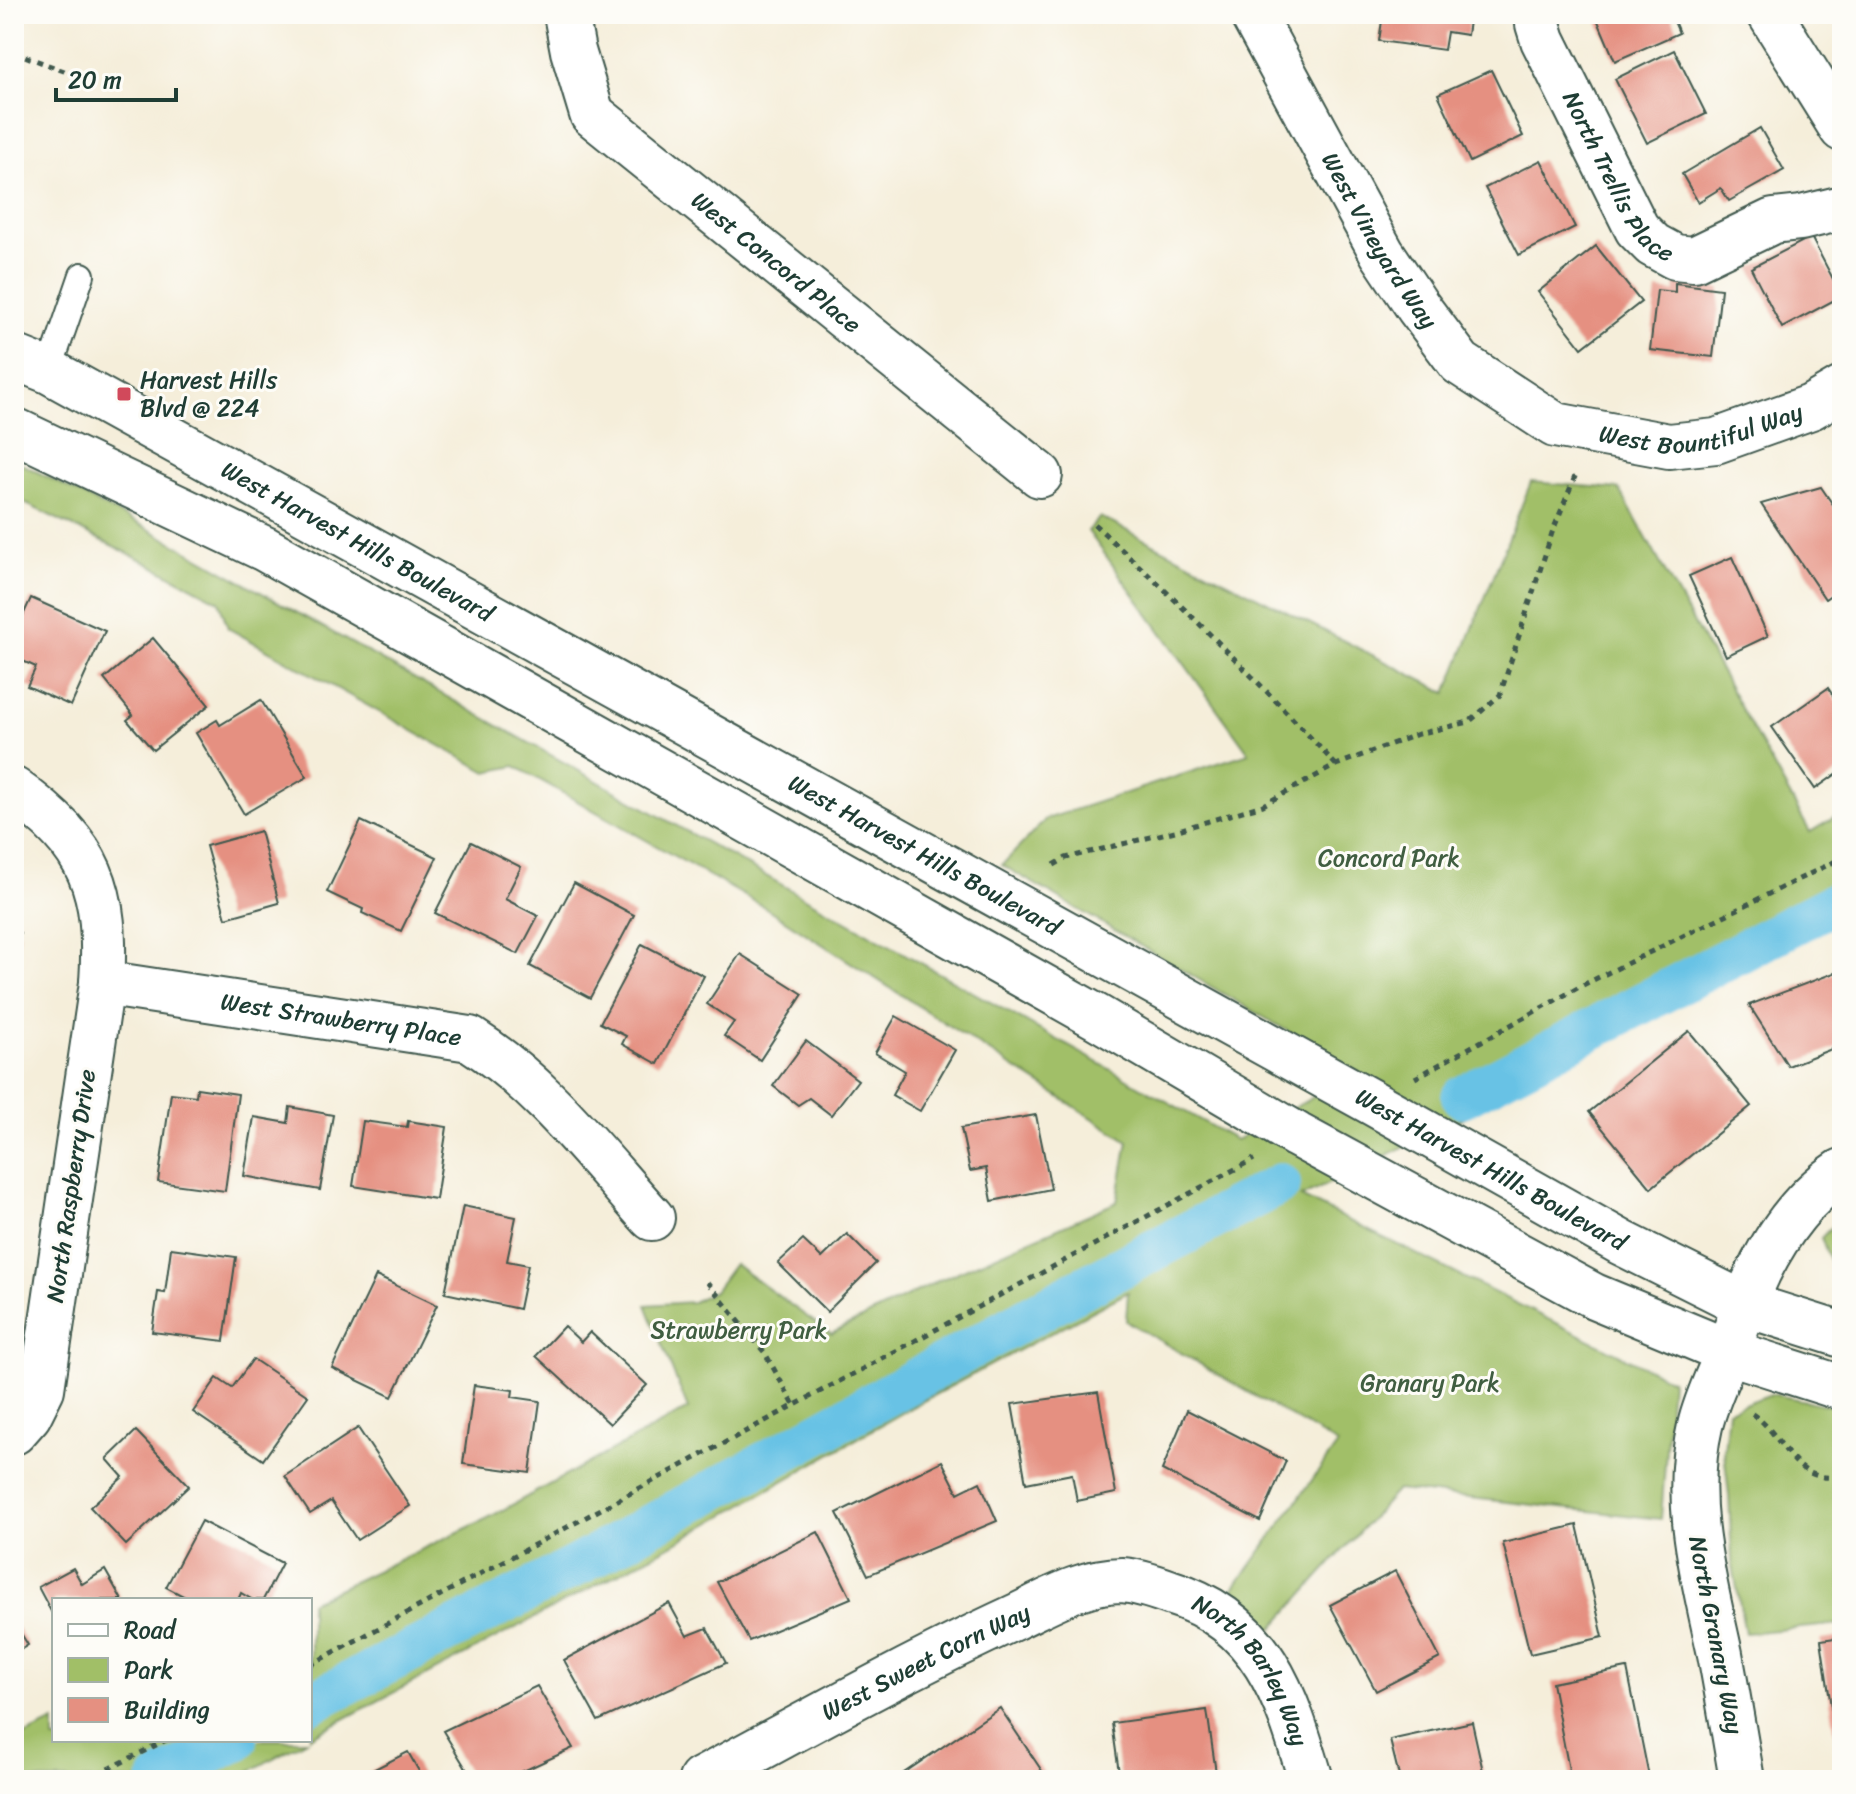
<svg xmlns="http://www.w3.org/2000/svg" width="1856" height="1794" viewBox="0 0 1856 1794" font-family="Sriracha,sans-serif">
<rect width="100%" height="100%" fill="#fdfcf7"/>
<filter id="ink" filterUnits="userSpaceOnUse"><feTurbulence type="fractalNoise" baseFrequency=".0125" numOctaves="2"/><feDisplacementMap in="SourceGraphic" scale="16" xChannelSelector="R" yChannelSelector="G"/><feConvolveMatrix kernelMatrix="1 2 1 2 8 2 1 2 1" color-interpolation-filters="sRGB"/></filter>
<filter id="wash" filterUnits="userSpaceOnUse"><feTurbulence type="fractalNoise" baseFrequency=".006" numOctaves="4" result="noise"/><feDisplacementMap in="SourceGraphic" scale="32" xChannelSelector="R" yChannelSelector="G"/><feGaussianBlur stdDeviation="1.8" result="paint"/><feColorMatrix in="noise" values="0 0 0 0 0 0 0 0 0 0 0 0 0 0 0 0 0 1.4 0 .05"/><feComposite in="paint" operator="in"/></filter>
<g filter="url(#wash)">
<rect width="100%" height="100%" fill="#f5eeda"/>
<g fill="#a1bf67" stroke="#607e4e" stroke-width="2">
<path d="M14 460 143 526 1236 1140 1358 1072 1002 865 1046 819 1249 753 1088 531 1100 517 1447 693 1531 482 1619 489 1810 832 1842 813V916L1459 1120 1301 1197 1671 1380 1661 1519 1397 1490 1263 1639 1225 1601 1338 1444 1126 1321 1128 1292 921 1402 668 1547 310 1737V1602L488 1518 688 1409 646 1305 693 1302 714 1291 734 1264 831 1334 940 1280 1117 1202 1128 1141 766 908 515 766 487 772 228 628 219 601 138 558 14 498Z"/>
<path d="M1842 1216V1292L1821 1238Z"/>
<path d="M1771 1394 1842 1408V1624L1745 1633 1732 1561 1729 1495 1724 1451 1728 1410Z"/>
<path d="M54 1722V1740H306L234 1780H14V1741Z"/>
</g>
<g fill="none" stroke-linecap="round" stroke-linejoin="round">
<g stroke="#67c2e5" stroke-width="42">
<path d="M1462 1097 1842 899"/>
<path d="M310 1703 576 1566 1065 1297 1280 1184"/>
<path d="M159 1780 237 1740"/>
</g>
</g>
<g id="blocks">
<g fill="#e59081">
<path d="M1383 14H1470L1467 35 1447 32 1444 50 1379 41Z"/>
<path d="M1595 14H1671L1679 33 1615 61Z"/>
<path d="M1674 50 1706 114 1647 143 1615 79Z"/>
<path d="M1491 70 1523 136 1470 162 1438 94Z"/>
<path d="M1760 128 1784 170 1729 201 1721 188 1698 202 1682 174Z"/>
<path d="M1541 160 1575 227 1519 255 1485 188Z"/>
<path d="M1811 237 1842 296 1782 328 1751 268Z"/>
<path d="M1596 246 1641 302 1582 348 1538 292Z"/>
<path d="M1675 283 1721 289 1713 357 1650 350 1657 290 1675 292Z"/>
<path d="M1821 487 1842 518V587L1825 599 1761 504Z"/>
<path d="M1732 557 1768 636 1726 656 1689 576Z"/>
<path d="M31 598 105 631 71 706 27 686 36 667 14 657V635Z"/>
<path d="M153 638 209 705 153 750 127 720 133 715 104 679Z"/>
<path d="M1828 688 1842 709V770L1815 789 1772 727Z"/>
<path d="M261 700 307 777 244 814 196 733 217 720 220 725Z"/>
<path d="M361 821 437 857 401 931 362 913 363 909 327 892Z"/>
<path d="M260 831 279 903 226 918 206 846Z"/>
<path d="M471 842 521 867 505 899 538 916 518 954 435 913Z"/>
<path d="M574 883 634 915 590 998 530 966Z"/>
<path d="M14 932 20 933 16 959H14Z"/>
<path d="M642 944 704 976 658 1064 622 1044 626 1036 600 1023Z"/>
<path d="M740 954 803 994 760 1060 724 1036 734 1022 707 1004Z"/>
<path d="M1842 970V1045L1788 1066 1749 1005Z"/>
<path d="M896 1016 955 1050 920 1111 892 1095 905 1071 875 1053Z"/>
<path d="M1689 1031 1751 1106 1651 1188 1589 1112Z"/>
<path d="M806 1041 858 1080 831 1115 809 1098 798 1105 773 1086Z"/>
<path d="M197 1088 238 1094 225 1191 158 1182 171 1093 196 1096Z"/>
<path d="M290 1107 333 1115 320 1190 244 1176 254 1117 288 1123Z"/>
<path d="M1036 1115 1051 1189 992 1201 986 1168 970 1171 961 1128Z"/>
<path d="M363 1121 407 1127 408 1121 447 1127 436 1199 353 1186Z"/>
<path d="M463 1206 516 1217 507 1261 528 1265 519 1309 445 1293Z"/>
<path d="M847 1234 876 1263 827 1312 778 1263 803 1240 822 1258Z"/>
<path d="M171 1248 236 1257 224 1341 152 1332 158 1292 165 1293Z"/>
<path d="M376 1276 437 1305 392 1397 332 1368Z"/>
<path d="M564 1326 581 1342 590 1332 647 1385 610 1424 536 1356Z"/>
<path d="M253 1359 308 1396 263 1460 193 1412 217 1378 232 1388Z"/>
<path d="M474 1385 513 1390 512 1397 540 1401 530 1473 463 1464Z"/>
<path d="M1098 1392 1116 1493 1077 1501 1072 1474 1026 1483 1012 1404Z"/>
<path d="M1187 1410 1286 1461 1260 1521 1162 1470Z"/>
<path d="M358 1428 410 1506 357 1540 331 1501 310 1514 285 1476Z"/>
<path d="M136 1431 189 1486 126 1545 90 1507 123 1477 107 1459Z"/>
<path d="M942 1461 958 1493 980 1482 997 1521 868 1575 837 1513Z"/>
<path d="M201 1521 282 1563 263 1600H253L241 1593 238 1600H191L166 1587Z"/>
<path d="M1577 1525 1603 1637 1530 1654 1503 1543Z"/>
<path d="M818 1532 851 1598 749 1641 717 1582Z"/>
<path d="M73 1568 82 1584 105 1570 122 1600H54V1617L38 1587Z"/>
<path d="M1395 1571 1440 1658 1376 1691 1330 1605Z"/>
<path d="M669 1603 687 1636 707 1628 726 1663 598 1721 564 1660Z"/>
<path d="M14 1622 28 1645 14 1654Z"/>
<path d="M1842 1637V1765L1840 1766 1821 1640Z"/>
<path d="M1627 1668 1649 1777 1636 1780H1571L1552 1683Z"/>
<path d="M537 1686 573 1748 504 1780H473L443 1731Z"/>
<path d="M1000 1708 1048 1780H900L898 1777Z"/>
<path d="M1207 1710 1217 1780H1120L1112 1723Z"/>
<path d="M1472 1722 1485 1780H1400L1390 1740Z"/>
<path d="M408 1752 424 1780H353Z"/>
</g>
</g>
</g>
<g filter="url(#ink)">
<use href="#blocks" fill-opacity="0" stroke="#3f584d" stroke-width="2"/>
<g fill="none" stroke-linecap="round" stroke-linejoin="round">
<defs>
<path id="lane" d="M49 371 82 275"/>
<g id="street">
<path id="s1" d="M566 14 573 51 592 114 1040 475"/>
<path id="s2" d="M1252 14 1382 253 1418 307 1460 363 1555 425 1669 446 1716 441 1811 407 1842 389"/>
<path id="s3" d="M1539 14 1538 24 1543 40 1637 229 1653 245 1675 257 1694 259 1773 221 1801 218 1842 208"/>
<path d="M1770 14 1842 129"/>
<path d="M14 790C92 845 108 890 102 983L42 1389 29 1415 14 1432"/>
<path id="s4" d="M102 983 470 1039C543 1085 595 1155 652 1218"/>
<path id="s5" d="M701 1780C804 1725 907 1667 1013 1618 1047 1602 1083 1580 1122 1580 1136 1581 1155 1587 1169 1592 1263 1620 1286 1695 1311 1780"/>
<path d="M1742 1780C1735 1738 1728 1696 1720 1654 1704 1580 1682 1502 1700 1426 1708 1392 1726 1362 1736 1329 1756 1267 1787 1208 1842 1171"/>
</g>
<g id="secondary">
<path id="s6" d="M14 357 49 371 1373 1103 1622 1243 1744 1304 1842 1335"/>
<path d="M14 430 265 549 1097 1017 1297 1135 1594 1296 1729 1352 1842 1388"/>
</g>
</defs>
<use href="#lane" stroke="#3f584d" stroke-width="28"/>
<use href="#street" stroke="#3f584d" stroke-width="48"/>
<use href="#secondary" stroke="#3f584d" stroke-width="48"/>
<g stroke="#3f584d" stroke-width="5" stroke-dasharray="6 6" stroke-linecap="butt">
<path d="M14 52 93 82"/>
<path d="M1094 524C1178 601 1259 681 1336 765"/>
<path d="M1054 865 1066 858 1175 831 1263 805 1336 765 1418 734 1469 722 1500 695 1552 533 1576 474"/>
<path d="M1415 1078 1583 985 1842 858"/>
<path d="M707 1282 765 1353 794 1405"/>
<path d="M1752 1414C1785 1434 1791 1486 1842 1476"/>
<path d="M310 1665 1254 1159"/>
<path d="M87 1780 166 1740"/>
</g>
<use href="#lane" stroke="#fff" stroke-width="24"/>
<use href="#street" stroke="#fff" stroke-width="44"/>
<use href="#secondary" stroke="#fff" stroke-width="44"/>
</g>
</g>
<rect fill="#d1495b" stroke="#fdfcf7" stroke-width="3" x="116" y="386" width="16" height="16" rx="4"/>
<g text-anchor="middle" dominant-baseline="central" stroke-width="6" stroke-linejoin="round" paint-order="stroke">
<g font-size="24" fill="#1f3d34" stroke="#fdfcf7">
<text stroke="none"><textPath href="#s3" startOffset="184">North Trellis Place</textPath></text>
<text stroke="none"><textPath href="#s2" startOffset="260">West Vineyard Way</textPath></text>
<text stroke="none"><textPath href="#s1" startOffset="340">West Concord Place</textPath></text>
<text stroke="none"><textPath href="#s2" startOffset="670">West Bountiful Way</textPath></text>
<text stroke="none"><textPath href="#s6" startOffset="390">West Harvest Hills Boulevard</textPath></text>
<text stroke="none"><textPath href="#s6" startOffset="1038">West Harvest Hills Boulevard</textPath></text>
<text stroke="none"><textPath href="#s4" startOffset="242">West Strawberry Place</textPath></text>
<text stroke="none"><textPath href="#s6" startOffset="1686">West Harvest Hills Boulevard</textPath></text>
<text transform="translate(71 1186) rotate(-82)">North Raspberry Drive</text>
<text transform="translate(1716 1635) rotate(79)">North Granary Way</text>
<text stroke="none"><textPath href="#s5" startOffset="254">West Sweet Corn Way</textPath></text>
<text stroke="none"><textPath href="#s5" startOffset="636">North Barley Way</textPath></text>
</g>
<g font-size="24" fill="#1f3d34" stroke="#fdfcf7" text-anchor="start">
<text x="140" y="380">Harvest Hills<tspan x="140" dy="28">Blvd @ 224</tspan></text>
</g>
<g font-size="24" fill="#405e41" stroke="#fdfcf7">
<text x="1389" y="858">Concord Park</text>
<text x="739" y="1330">Strawberry Park</text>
<text x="1430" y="1383">Granary Park</text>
</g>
</g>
<rect width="1856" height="1794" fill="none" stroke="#fdfcf7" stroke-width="48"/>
<rect x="52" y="1598" width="260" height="144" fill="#fdfcf7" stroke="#a4b0a9" stroke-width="2"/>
<rect x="68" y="1624" width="40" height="12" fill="#ffffff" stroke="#a4b0a9" stroke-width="2"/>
<text x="124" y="1638" font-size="24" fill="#1f3d34">Road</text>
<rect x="68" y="1658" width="40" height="24" fill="#a1bf67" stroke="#a4b0a9" stroke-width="2"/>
<text x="124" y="1678" font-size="24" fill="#1f3d34">Park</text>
<rect x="68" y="1698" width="40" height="24" fill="#e59081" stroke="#a4b0a9" stroke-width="2"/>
<text x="124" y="1718" font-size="24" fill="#1f3d34">Building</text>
<path d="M56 88v12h120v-12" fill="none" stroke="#1f3d34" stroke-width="4"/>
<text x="68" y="88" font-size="24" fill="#1f3d34" stroke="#fdfcf7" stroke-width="6" paint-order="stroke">20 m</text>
</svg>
